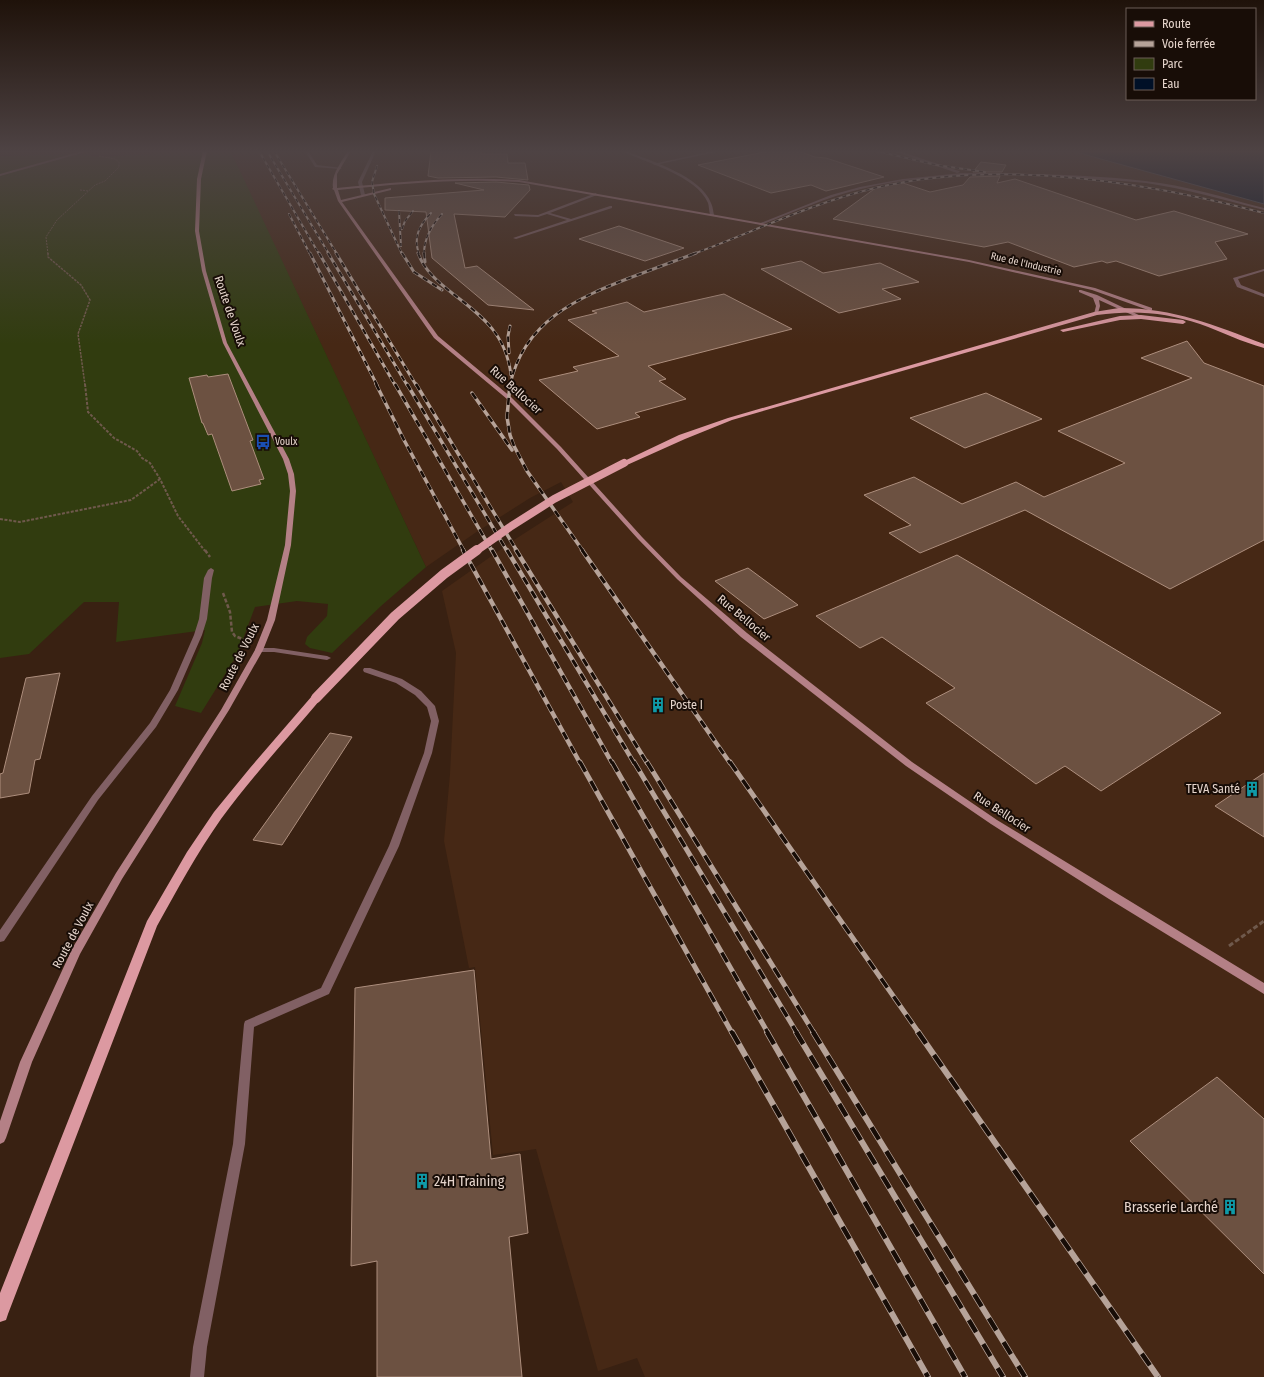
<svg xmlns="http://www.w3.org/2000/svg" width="1264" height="1377" viewBox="0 0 1264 1377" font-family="'Fira Sans Condensed',sans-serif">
<rect width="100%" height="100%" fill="#392112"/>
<path fill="#462815" d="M242 151H1072L1264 204V1377H645L637 1358 598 1371 536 1149 493 1155 475 967 469 968 444 841 450 774 456 653 442 591 517 538 573 502 561 482 530 498 475 533 426 567 231 154 243 153Z"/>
<path fill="#313c0f" d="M153 151H242L243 153 232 154 426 567 381 606 332 653 310 648 305 644 307 637 327 616 328 604 297 601 255 607 237 655 201 713 175 706 202 643 205 630 116 642 119 602H84L29 654 0 658V156L86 154 95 157 152 154Z"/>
<path fill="#001027" stroke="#454b58" d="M1072 151H1264V204Z"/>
<g fill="#6c5141" stroke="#ad8e7d">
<path d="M431 151H481V154H507L508 163H525L528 180 496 177 438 178 428 176Z"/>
<path d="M770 151H798L815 157 826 158 884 177 826 191 811 185 771 193 698 165Z"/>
<path d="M981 162 1006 165 1002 172H973Z"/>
<path d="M1000 176 997 183 1015 179 1136 220 1174 211 1248 234 1215 242 1227 259 1159 276 1116 261 1107 263 1102 261 1074 267 1008 242 984 247 833 219 877 187 903 183 930 192 963 185 970 177Z"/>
<path d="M496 182 529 185 530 190 505 217 454 214 465 268 477 266 534 310 488 305 432 258 426 212 385 210V198L484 190 455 183Z"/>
<path d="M619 226 684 248 645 261 579 239Z"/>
<path d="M801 261 823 273 880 263 919 282 882 289 901 299 839 313 761 269Z"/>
<path d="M724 294 792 329 648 366 666 379 659 381 686 399 635 413 640 417 597 429 539 380 578 371 573 367 619 356 568 320 597 313 592 311 627 302 644 312Z"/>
<path d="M1187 341 1204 363 1264 386V540L1170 589 1025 510 920 553 889 533 911 525 864 495 914 477 962 504 1016 482 1044 497 1125 463 1058 431 1192 378 1141 358Z"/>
<path d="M228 374 253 440 250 441 264 479 259 480 261 484 232 491 212 434 208 435 203 423H202L189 378 207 375 208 377Z"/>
<path d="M986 393 1042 419 965 448 910 418Z"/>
<path d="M957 555 986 572 1221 713 1101 791 1065 766 1036 784 926 703 955 688 882 637 860 648 816 616Z"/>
<path d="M748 568 798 605 764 619 715 581Z"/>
<path d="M60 673 40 759 35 760 29 793 0 798V774L3 773 26 678Z"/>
<path d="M330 733 352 737 282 845 253 840Z"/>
<path d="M1264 773V837L1215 806Z"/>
<path d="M474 970 491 1159 520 1154 528 1233 509 1237 522 1377H377V1261L351 1266 355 988Z"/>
<path d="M1217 1077 1264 1119V1274L1130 1141Z"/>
</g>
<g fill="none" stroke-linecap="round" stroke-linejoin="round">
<g stroke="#6f594c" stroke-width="1" stroke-dasharray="2 1" stroke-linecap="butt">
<path d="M80 190 89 191"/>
<path d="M48 254 46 237 57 220 95 185 105 181 119 167V162L115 159 99 156"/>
</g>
<path stroke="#6f594c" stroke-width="1.5" stroke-dasharray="2.5 1" stroke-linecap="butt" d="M48 253V257L81 285 90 300 78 334 85 385"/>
<g stroke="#6f594c" stroke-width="2" stroke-dasharray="3 1.5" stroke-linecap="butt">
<path d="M85 384 88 412 114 438 137 451 142 458 150 463 160 479 178 516 205 551"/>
<path d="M0 519 20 522 131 500 160 479"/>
</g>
<g stroke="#6f594c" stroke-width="2.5" stroke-dasharray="4 2" stroke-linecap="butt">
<path d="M205 550 210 557"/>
<path d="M223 593 230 612 232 632 235 636 245 640"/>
</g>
<path stroke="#6f594c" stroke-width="3" stroke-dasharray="5 2.5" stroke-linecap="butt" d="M1229 946 1264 921"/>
<g fill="#816064" fill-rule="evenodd">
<path d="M305 151H308L317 165 342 168 340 169 315 167Z"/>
<path d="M713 151H721L655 165 653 164Z"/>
<path d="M596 193 597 195 550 213 571 219 610 206H612V208L516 239 513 238 567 220 547 214 538 217 515 216 514 214 538 215Z"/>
<path d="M1264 269V271L1238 279 1241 285 1264 294V297L1237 287 1233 278Z"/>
<path d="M211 568 214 570 212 578 207 619 202 635 178 690 156 727 98 800 4 941 0 942V930L92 796 150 723 170 690 194 635 199 619 204 578 208 570Z"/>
<path d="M256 648H274L327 656 331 658 327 660 274 652H256L255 650Z"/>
<path d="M364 668H370L402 679 421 691 435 706 439 721 432 753 399 846 329 994 254 1027 245 1144 207 1347 204 1377H190L193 1347 233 1144 244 1024 245 1021 321 988 389 846 424 753 431 721 427 707 415 695 396 683 364 672 363 670Z"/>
</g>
<g fill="#816064" fill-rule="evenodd">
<path d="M82 151H89L0 176V174Z"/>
<path d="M373 151H376L362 182 365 195 363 196 361 195 358 182Z"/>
<path d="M621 151H626C651 161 701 176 711 203 713 207 713 211 714 215L712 216 710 215C709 211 709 206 708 203 697 176 645 162 621 151Z"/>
<path d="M899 151 959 171 960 172 957 173 893 151Z"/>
<path d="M962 173C1023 174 1084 174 1145 181 1185 185 1225 198 1264 208V210C1225 200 1186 189 1146 183 1127 181 1108 180 1089 179 1013 173 935 171 861 189 827 197 794 212 761 225L758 224 831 195 860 187 903 179Z"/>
</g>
<g fill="#b48086" fill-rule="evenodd">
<path d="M203 151H207L201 179 199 231 206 271 227 343 289 459 294 474 296 491 291 545 275 620 263 650 229 710 122 879 80 954 32 1062 6 1138 4 1142 0 1144V1121L20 1062 72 949 116 873 221 710 255 650 267 620 285 545 290 491 288 474 283 459 223 343 202 271 195 231 197 179Z"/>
<path d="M348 151H351L337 174V188C398 182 458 176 519 180L969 260 1095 288 1152 308V310H1148L1092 290 969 262 519 182C458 178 398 184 338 190L341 200 391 188V190L342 202 438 336 511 397 561 447 642 537 681 577 747 633 912 762 997 820 1264 983V994L1109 899 991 824 906 766 741 637 677 579 638 539 557 449 507 399 434 338 338 201 334 190 332 189 333 188C331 174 341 163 348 151Z"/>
<path d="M1081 290 1097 295 1143 317 1139 318 1099 300 1100 306 1098 313 1094 314 1096 306 1093 298 1079 292V290Z"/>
</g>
<g fill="#dc99a1" fill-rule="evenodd">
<path d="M1119 308C1175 308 1213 325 1264 344V348C1242 342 1222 332 1200 324 1165 312 1133 310 1097 315L732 420 685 439 627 465H621L620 463 679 435 728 418 1094 312Z"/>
<path d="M1141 315 1183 320 1186 322 1183 324 1141 319 1120 320 1063 332 1060 330 1120 316Z"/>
<path d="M316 695 321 698 320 700C286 740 251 778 221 819 197 853 177 890 157 926L8 1314 6 1320 0 1322V1293L147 921 187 852 214 812 250 768 312 696Z"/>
</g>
<defs>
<g id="rail-far5">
<path d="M259 151 319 254"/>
<path d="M267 151 329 254"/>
<path d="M274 151 337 254"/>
<path d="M877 151 936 165 985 172"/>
<path d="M377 166 372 182 374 194 402 254"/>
<path d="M399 211 401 246"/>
<path d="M289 214 310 254"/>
<path d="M402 229 405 221 413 211"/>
<path d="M419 254C413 237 419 226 431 213"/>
<path d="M424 254C424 238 431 226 442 214"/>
<path d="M693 254C753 232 812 203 875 188 998 159 1143 181 1264 213"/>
</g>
<g id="rail-far4">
<path d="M310 253 377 385"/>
<path d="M319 253 395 385"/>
<path d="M328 253 407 385"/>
<path d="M336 253 416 385"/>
<path d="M402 253 414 272 442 290"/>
<path d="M418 253C424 270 438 282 452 293 483 317 506 334 511 375"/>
<path d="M424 253 425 262"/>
<path d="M509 353 508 336 510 326"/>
<path d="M510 385C524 321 577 298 632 277 653 269 675 261 696 253"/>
</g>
<g id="rail-far3">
<path d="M376 384 404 440 464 551"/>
<path d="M395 384 492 551"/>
<path d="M407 384 507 551"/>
<path d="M416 384 517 551"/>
<path d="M510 384 507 417 510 435 514 446 527 471 583 551"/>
<path d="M472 393 512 450"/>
</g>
<g id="rail-far2">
<path d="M463 550 580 763"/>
<path d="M492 550 612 763"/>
<path d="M507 550 634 763"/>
<path d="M516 550 647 763"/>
<path d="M582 550 730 763"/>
</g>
<g id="rail-far1">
<path d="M580 762 732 1033"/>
<path d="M612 762 768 1033"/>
<path d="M634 762 797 1033"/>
<path d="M647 762 814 1033"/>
<path d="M730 762 919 1033"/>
</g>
<g id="rail">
<path d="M732 1032 928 1377"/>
<path d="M767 1032 965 1377"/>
<path d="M796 1032 1003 1377"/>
<path d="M813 1032 1025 1377"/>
<path d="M918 1032 1158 1377"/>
</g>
</defs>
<use href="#rail-far5" stroke="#b6a399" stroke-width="2"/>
<use href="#rail-far4" stroke="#b6a399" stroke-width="3"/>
<use href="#rail-far3" stroke="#b6a399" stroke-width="3.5"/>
<use href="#rail-far2" stroke="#b6a399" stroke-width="4.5"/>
<use href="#rail-far1" stroke="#b6a399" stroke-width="5"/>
<use href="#rail" stroke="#b6a399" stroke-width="6"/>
<use href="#rail-far5" stroke="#180d07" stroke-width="1.5" stroke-dasharray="4" stroke-linecap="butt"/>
<use href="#rail-far4" stroke="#180d07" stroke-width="2" stroke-dasharray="5.5" stroke-linecap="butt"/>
<use href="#rail-far3" stroke="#180d07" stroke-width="2.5" stroke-dasharray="7" stroke-linecap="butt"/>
<use href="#rail-far2" stroke="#180d07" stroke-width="3" stroke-dasharray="8" stroke-linecap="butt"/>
<use href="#rail-far1" stroke="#180d07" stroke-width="3.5" stroke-dasharray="11" stroke-linecap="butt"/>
<use href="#rail" stroke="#180d07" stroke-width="4.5" stroke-dasharray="14" stroke-linecap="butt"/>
<path stroke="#dc99a1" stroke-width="8" d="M476 551 510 527 554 499 624 463"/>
<path stroke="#dc99a1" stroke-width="10" d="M316 698 395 616 444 574 477 550"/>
</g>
<linearGradient id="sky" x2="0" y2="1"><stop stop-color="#1f120a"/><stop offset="0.44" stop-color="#4e4344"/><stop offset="1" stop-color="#4e4344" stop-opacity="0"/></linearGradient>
<rect width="1264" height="344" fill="url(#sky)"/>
<defs>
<symbol id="bus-bare" viewBox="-9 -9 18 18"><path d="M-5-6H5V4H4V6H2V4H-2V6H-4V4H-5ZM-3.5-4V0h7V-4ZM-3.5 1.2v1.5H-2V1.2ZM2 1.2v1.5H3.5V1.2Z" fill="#1a4fb4" stroke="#180d07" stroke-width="2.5" paint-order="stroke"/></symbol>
<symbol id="building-bare" viewBox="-9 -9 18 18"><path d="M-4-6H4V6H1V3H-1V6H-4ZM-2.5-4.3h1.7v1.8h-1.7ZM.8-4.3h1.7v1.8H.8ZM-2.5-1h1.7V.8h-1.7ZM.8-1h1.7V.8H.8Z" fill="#0f9aa8" stroke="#180d07" stroke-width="2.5" paint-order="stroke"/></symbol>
</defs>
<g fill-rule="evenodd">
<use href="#bus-bare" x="252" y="431" width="22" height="22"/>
<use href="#building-bare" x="647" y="694" width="22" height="22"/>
<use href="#building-bare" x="1241" y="778" width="22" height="22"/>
<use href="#building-bare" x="411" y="1170" width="22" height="22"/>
<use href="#building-bare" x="1219" y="1196" width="22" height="22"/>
</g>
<g text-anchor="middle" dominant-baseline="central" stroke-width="4" stroke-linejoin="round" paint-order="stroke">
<g font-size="10" fill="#e6d5cc" stroke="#180d07">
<text transform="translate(1026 264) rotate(13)">Rue de l'Industrie</text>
</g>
<g font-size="10" fill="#e6d5cc" stroke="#180d07" text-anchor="start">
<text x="275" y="442">Voulx</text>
</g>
<g font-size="12" fill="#e6d5cc" stroke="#180d07">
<text transform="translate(230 311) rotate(71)">Route de Voulx</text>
<text transform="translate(516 390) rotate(42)">Rue Bellocier</text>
<text transform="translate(744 618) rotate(40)">Rue Bellocier</text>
<text transform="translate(239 657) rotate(-63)">Route de Voulx</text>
<text transform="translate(1002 812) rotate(33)">Rue Bellocier</text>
<text transform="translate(73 935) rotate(-62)">Route de Voulx</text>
</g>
<g font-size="12" fill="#e6d5cc" stroke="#180d07" text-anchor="start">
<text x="670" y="705">Poste I</text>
<text x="1240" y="789" text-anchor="end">TEVA Santé</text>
</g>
<g font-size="14" fill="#e6d5cc" stroke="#180d07" text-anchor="start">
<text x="434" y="1181">24H Training</text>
<text x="1218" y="1207" text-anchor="end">Brasserie Larché</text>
</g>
</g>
<rect x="1126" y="8" width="130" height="92" fill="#180d07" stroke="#6a5d56"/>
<rect x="1134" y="21" width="20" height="6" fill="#dc99a1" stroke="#6a5d56"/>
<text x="1162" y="28" font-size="12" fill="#e6d5cc">Route</text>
<rect x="1134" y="41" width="20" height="6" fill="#b6a399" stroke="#6a5d56"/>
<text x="1162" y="48" font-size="12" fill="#e6d5cc">Voie ferrée</text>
<rect x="1134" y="58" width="20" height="12" fill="#313c0f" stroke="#6a5d56"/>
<text x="1162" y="68" font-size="12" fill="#e6d5cc">Parc</text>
<rect x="1134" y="78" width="20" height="12" fill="#001027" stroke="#6a5d56"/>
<text x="1162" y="88" font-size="12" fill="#e6d5cc">Eau</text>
</svg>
